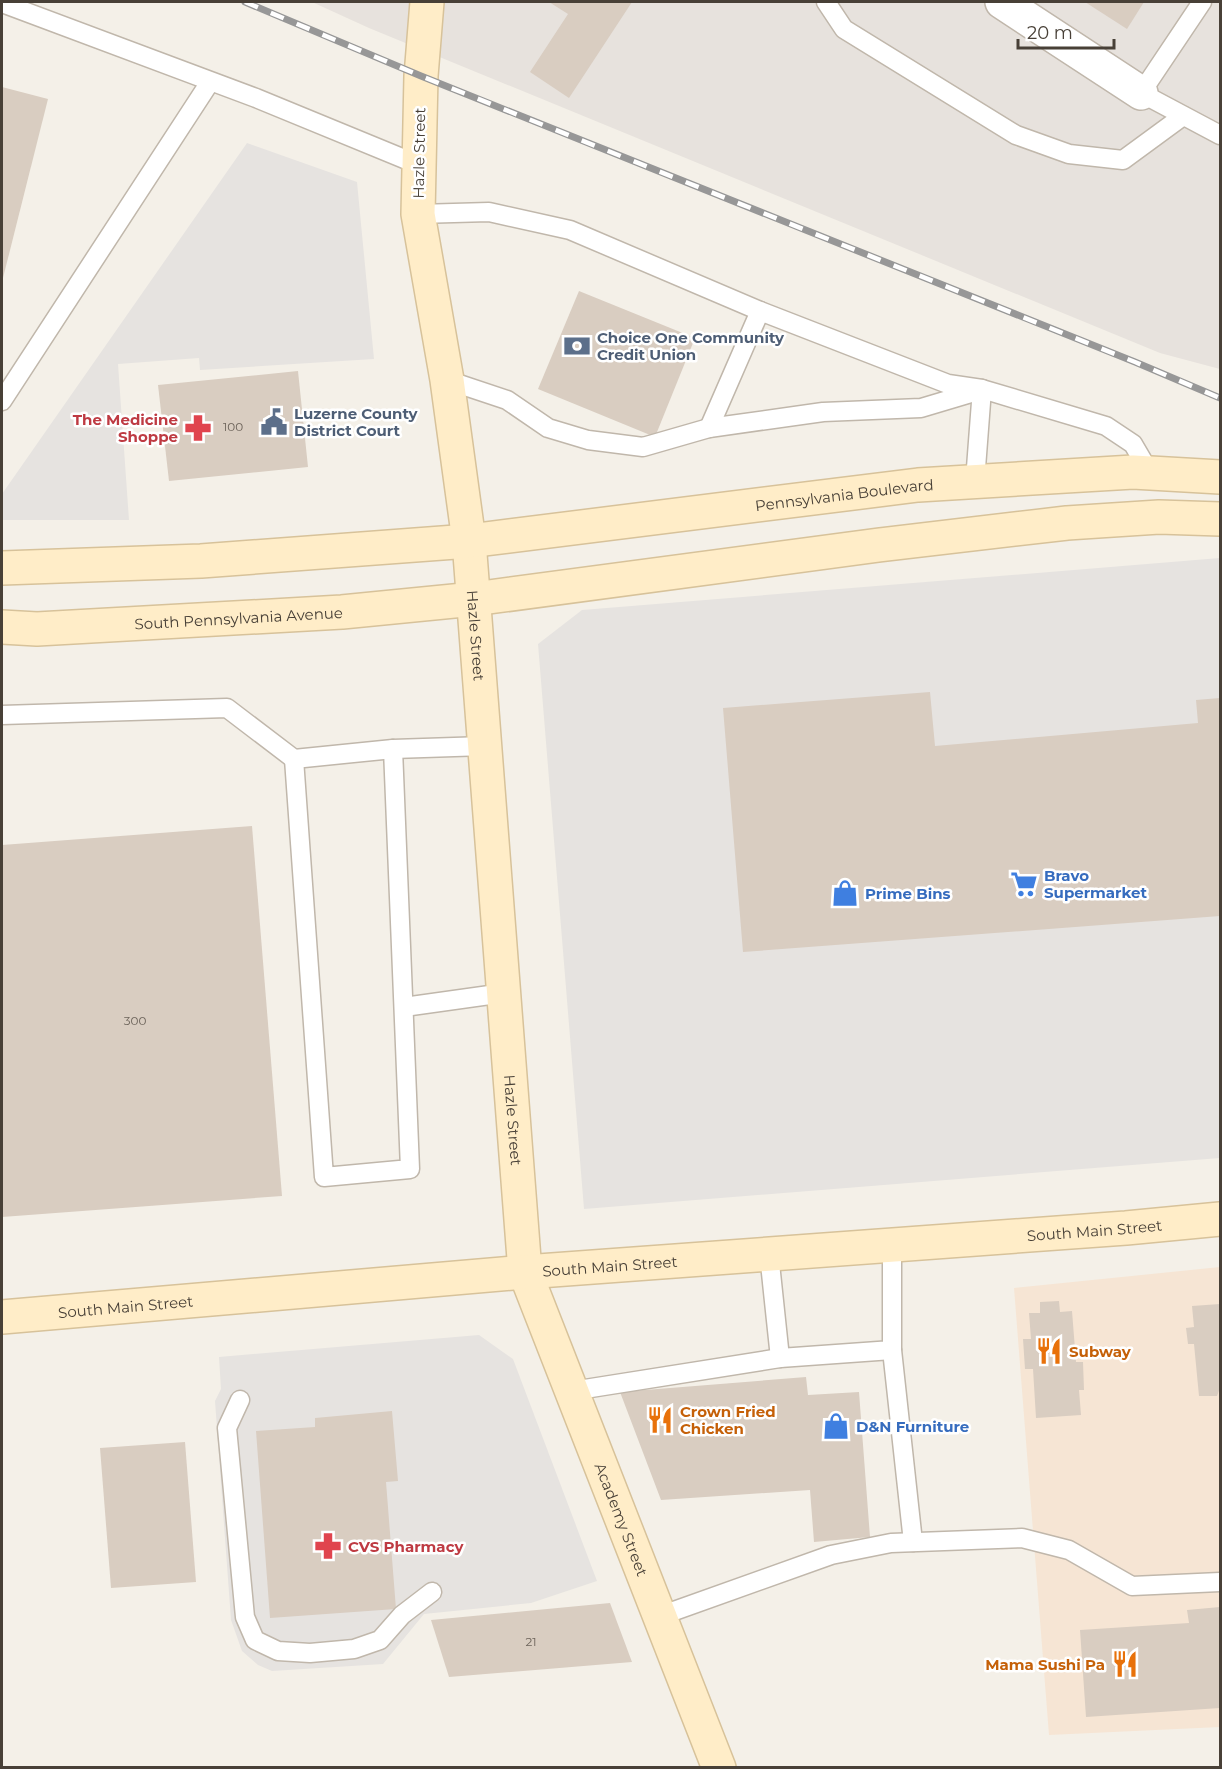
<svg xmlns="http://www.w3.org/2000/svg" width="1222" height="1769" viewBox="0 0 1222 1769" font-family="Montserrat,sans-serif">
<rect width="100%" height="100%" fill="#f4f0e8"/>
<path fill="#f6e5d4" d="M1220 1267V1727L1049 1735 1014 1288Z"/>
<path fill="#e7e2dd" d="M312 2H1220V369L1160 353 369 28Z"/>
<g fill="#e6e3e0">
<path d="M247 143 357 182 374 359 200 370 199 358 118 364 129 520H2V494Z"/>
<path d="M1220 558V1158L584 1209 538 644 582 610Z"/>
<path d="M479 1335 513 1359 597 1581 531 1603 424 1614 383 1664 272 1671 258 1665 242 1651 231 1620 215 1401 221 1389 219 1357Z"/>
</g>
<g fill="#d9cdc1">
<path d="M549 2H632L569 98 530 72 568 14Z"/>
<path d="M1085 2H1144L1127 29Z"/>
<path d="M2 87 48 99 2 282Z"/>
<path d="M579 291 695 338 655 437 538 389Z"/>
<path d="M298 371 308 467 169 481 158 385Z"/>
<path d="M930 692 935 746 1198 723 1196 700 1220 698V916L743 952 723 708Z"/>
<path d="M252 826 282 1196 2 1217V845Z"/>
<path d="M1059 1301 1060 1312 1072 1311 1076 1362H1083L1084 1390H1079L1081 1415 1036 1418 1033 1369H1025L1023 1339H1031L1029 1313H1040V1302Z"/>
<path d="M1220 1304V1388L1217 1396H1199L1194 1344H1188L1186 1328 1194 1327 1192 1306Z"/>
<path d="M806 1377 808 1395 859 1392 870 1537 814 1542 810 1490 661 1500 620 1392Z"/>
<path d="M392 1411 398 1481 386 1482 396 1609 270 1618 256 1431 315 1427V1418Z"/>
<path d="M185 1442 196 1582 111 1588 100 1448Z"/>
<path d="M610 1603 632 1662 449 1677 431 1620Z"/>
<path d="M1220 1607V1708L1086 1717 1080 1630 1189 1623 1187 1610Z"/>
</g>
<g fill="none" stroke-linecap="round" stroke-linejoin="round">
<defs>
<g id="lane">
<path d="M826 2 844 29 1016 135 1069 154 1123 160 1183 116"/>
<path d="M1202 2 1141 93 1220 135"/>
<path d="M2 3 256 98 419 165"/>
<path d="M418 214 489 212 570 230 760 311 948 384 982 389 1106 426 1133 444 1150 473"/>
<path d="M447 380 507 400 548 428 588 440 643 447 709 428 823 412 921 408 978 391"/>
<path d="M2 401 210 82"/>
<path d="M709 428 760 311"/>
<path d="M975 481 982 389"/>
<path d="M2 715 227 708 294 759 393 749 485 746"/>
<path d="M294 759 324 1177 410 1169 393 749"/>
<path d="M404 1007 504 993"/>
<path d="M769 1254 780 1358 892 1350V1245"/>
<path d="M892 1350 913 1542"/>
<path d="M572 1391 780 1358"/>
<path d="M240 1400 227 1428 245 1617 255 1640 278 1651 310 1653 354 1649 380 1640 402 1615 432 1592"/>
<path d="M660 1616 831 1555 891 1543 1022 1538 1069 1550 1132 1586 1220 1582"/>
</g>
<path id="street" d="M1002 2 1141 93"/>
<g id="secondary">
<path id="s1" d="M427 2 421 76 418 214 447 380 469 541 525 1272 719 1768"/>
<path id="s2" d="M2 568 201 561 469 541 918 485 1133 472 1220 477"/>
<path id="s3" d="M2 627 37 629 342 612 474 599 879 545 1067 523 1159 517 1220 519"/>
<path id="s4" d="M2 1317 525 1272 1126 1228 1220 1219"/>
</g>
</defs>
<use href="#lane" stroke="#c0b7ab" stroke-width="21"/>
<use href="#street" stroke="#c0b7ab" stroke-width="36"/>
<use href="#secondary" stroke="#d7c29a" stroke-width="36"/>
<use href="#lane" stroke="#fff" stroke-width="18"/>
<use href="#street" stroke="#fff" stroke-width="33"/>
<use href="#secondary" stroke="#ffedc8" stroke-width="33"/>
<defs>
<path id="rail" d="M245 2 421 76 1135 362 1220 398"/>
</defs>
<use href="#rail" stroke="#979797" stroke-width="7"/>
<use href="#rail" stroke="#fff" stroke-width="4.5" stroke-dasharray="14" stroke-linecap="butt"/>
</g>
<defs>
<symbol id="bank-bare" viewBox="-9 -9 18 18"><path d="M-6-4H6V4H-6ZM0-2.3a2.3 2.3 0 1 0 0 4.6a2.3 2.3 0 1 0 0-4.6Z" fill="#5c6f8a" stroke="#fff" stroke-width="2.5" paint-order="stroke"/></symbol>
<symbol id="civic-bare" viewBox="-9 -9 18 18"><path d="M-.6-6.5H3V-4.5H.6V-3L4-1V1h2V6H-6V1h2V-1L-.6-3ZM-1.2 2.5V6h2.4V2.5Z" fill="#5c6f8a" stroke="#fff" stroke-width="2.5" paint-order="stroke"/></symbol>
<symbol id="pharmacy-bare" viewBox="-9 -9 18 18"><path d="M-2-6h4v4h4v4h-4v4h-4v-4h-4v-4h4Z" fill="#e0444e" stroke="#fff" stroke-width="2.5" paint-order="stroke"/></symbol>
<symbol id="supermarket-bare" viewBox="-9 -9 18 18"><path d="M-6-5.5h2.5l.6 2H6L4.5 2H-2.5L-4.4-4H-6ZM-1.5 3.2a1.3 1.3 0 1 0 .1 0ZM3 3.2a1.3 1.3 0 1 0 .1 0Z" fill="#3f7fe0" stroke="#fff" stroke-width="2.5" paint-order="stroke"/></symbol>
<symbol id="shop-bare" viewBox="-9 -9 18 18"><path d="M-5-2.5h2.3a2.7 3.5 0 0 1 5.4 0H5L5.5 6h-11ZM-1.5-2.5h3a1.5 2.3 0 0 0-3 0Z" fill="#3f7fe0" stroke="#fff" stroke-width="2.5" paint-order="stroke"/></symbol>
<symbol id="restaurant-bare" viewBox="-9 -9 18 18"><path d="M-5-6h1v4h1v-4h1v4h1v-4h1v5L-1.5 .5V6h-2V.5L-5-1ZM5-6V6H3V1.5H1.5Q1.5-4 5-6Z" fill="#e8710a" stroke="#fff" stroke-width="2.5" paint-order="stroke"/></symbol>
</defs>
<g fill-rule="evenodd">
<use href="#bank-bare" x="558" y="327" width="38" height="38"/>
<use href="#civic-bare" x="255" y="403" width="38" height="38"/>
<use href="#pharmacy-bare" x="179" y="409" width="38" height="38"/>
<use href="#supermarket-bare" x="1005" y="865" width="38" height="38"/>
<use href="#shop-bare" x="826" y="874" width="38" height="38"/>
<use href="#restaurant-bare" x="1030" y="1332" width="38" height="38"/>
<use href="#restaurant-bare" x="641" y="1401" width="38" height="38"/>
<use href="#shop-bare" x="817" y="1407" width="38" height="38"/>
<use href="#pharmacy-bare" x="309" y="1527" width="38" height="38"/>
<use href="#restaurant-bare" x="1106" y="1645" width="38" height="38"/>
</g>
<g text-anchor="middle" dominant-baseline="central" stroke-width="5" stroke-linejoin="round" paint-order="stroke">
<g font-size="12" fill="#6c635a">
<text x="233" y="426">100</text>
<text x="135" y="1020">300</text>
<text x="531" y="1641">21</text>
</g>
<g font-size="15" fill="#484037" stroke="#fff">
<text transform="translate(419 153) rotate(-89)">Hazle Street</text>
<text stroke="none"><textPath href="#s2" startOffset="846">Pennsylvania Boulevard</textPath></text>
<text stroke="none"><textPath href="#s3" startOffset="237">South Pennsylvania Avenue</textPath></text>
<text stroke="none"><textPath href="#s1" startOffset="638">Hazle Street</textPath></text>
<text stroke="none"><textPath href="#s1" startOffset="1124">Hazle Street</textPath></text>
<text stroke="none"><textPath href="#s4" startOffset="1096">South Main Street</textPath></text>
<text stroke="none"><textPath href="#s4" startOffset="610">South Main Street</textPath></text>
<text stroke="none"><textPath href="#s4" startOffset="124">South Main Street</textPath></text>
<text stroke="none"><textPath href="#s1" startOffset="1542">Academy Street</textPath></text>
</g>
<g font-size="15" font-weight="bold" fill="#4e5e75" stroke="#fff" text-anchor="start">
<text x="597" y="337">Choice One Community<tspan x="597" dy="17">Credit Union</tspan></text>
<text x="294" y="413">Luzerne County<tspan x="294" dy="17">District Court</tspan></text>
</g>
<g font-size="15" font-weight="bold" fill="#be3a42" stroke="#fff" text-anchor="end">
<text x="178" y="419">The Medicine<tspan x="178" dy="17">Shoppe</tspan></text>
<text x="348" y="1546" text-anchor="start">CVS Pharmacy</text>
</g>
<g font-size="15" font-weight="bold" fill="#366cbe" stroke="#fff" text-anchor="start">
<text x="1044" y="875">Bravo<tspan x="1044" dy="17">Supermarket</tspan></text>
<text x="865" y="893">Prime Bins</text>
<text x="856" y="1426">D&amp;N Furniture</text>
</g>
<g font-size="15" font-weight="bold" fill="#c56008" stroke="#fff" text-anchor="start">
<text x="1069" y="1351">Subway</text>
<text x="680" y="1411">Crown Fried<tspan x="680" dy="17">Chicken</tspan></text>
<text x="1105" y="1664" text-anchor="end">Mama Sushi Pa</text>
</g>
</g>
<rect width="1222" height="1769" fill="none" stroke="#484037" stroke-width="6"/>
<path d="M1018 39v9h96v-9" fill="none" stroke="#484037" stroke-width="3"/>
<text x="1027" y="39" font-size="18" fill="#484037" stroke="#ffffff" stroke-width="4.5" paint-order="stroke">20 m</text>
</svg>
